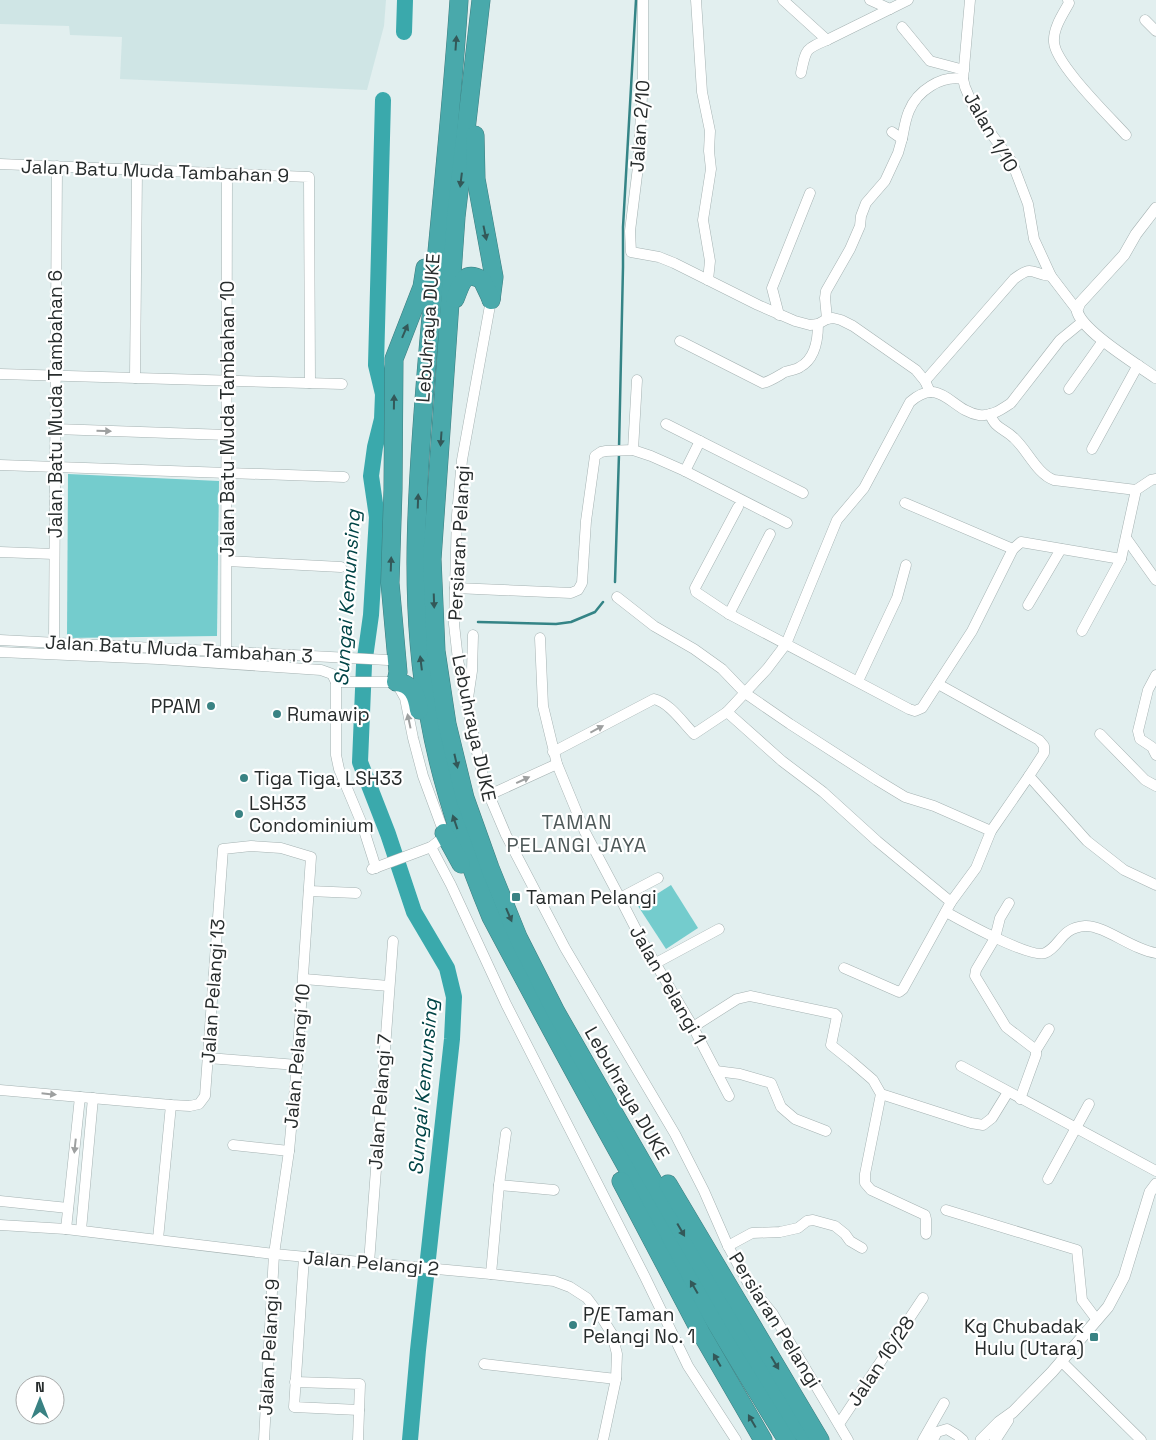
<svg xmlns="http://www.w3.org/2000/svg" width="1156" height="1440" viewBox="0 0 1156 1440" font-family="'Space Grotesk',sans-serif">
<rect width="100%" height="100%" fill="#e2efef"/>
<path fill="#cfe5e5" d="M0 0H386L384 26 367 90 120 79 122 37 70 35 69 26 0 24Z"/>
<g fill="#74cccd">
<path d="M68 474 219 481 217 636 67 638Z"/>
<path d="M671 885 698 928 666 949 638 906Z"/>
</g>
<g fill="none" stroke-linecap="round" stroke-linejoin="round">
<g stroke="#348486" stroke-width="2.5">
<path d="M619 448 623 267V227L636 0"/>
<path d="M615 582 619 454"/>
<path d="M478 622 556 624 571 622 595 612 603 602"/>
</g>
<g stroke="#3aa9ac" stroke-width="16">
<path d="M404 32 405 0"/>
<path d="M383 100 376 365 383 394 382 419 375 447 371 476 377 517 371 615 364 665 360 762 388 834 414 912 447 968 454 997 452 1039 418 1350 410 1440"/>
</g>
<defs>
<g id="minor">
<path d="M643 0V79L638 167 630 231 631 252 659 257 674 263 758 305 795 321 810 325 818 324 827 319 833 318 841 320 853 326 916 370 925 381 930 392"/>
<path d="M696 0 702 92 710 131 709 151 711 169 703 220 710 261 708 280"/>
<path d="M783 0 827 40 908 0"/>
<path d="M870 0 890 9"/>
<path d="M970 0 963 79 965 87 976 113 1012 162 1028 204 1034 239 1051 276 1077 310"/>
<path d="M1068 0 1069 3C1063 14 1053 28 1054 42 1055 64 1110 117 1126 135"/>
<path d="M1145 20 1156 31"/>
<path d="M902 27 930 61 964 70"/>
<path d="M801 73C806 49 805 49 827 40"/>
<path d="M902 139C904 130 905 120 909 111 917 91 941 75 963 79"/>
<path d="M0 164 309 177 310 383"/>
<path d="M491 300 462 460 457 515 454 624 458 660 479 762 489 795 506 835 565 948 675 1134 704 1191 728 1246 749 1285 773 1314 848 1440"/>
<path d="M779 315 772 288 810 193"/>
<path d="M827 319 825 298 826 291 850 249 860 226 861 216 866 203 885 181 898 153 902 139 892 132"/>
<path d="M680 341 763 383C771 381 778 376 785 372 790 370 796 370 800 367 815 359 818 339 818 324"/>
<path d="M0 374 342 384"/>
<path d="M135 378 137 170"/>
<path d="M925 381 1014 279C1034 264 1030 274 1051 276"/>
<path d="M1069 389 1103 341"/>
<path d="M990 414C995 429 1004 428 1014 438 1028 451 1037 474 1054 480L1136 490"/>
<path d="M666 424 803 493"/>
<path d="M55 429 227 435"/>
<path d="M1092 449 1138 365"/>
<path d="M633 450 637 380"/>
<path d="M0 465 344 477"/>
<path d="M685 471 700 441"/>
<path d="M905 503 1013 549"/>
<path d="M738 507 695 588 696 592 729 614 909 709 915 711 922 708 972 631 1013 549 1021 542 1121 559"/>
<path d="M1126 538 1156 580"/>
<path d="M0 552 54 554"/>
<path d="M227 561 341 567"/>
<path d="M455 588 571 593 578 590 582 583 586 521 595 456 601 452 606 451 633 450 651 456 685 471 787 523"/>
<path d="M617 597 654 626 694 649 722 669 745 693 790 724 877 780 905 797 934 806 991 831"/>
<path d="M1028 605 1061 549"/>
<path d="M729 614 770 534"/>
<path d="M1082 631 1121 559 1136 490 1151 480 1156 479"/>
<path d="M540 638 543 706 557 764 585 832 620 898 641 939 693 1027 729 1096"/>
<path d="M0 640 388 660"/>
<path d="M54 642 57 166"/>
<path d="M0 652 158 659 321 670 332 674 336 682H396L405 698 413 738 423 776 444 833 440 840 431 847 372 869"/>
<path d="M226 663 227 174"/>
<path d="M1156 675 1148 690 1138 731 1140 739 1152 747 1156 755"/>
<path d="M858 681 897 598 906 565"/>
<path d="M336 682V755L339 769 362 824 376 868"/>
<path d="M938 684 1039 740 1044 746V753L1029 776"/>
<path d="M468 698 472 671 473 635"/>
<path d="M727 712 782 761 823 792 877 841 951 902"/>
<path d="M1100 734 1145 780 1156 786"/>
<path d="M553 752 654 699C670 703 683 723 694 734L727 712 767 669 786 644 837 520 864 488 910 402C941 375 951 411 979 415 991 417 1002 409 1011 403L1060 340 1082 322"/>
<path d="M489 795 557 764"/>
<path d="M431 847 451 885 506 1004 645 1277 688 1366 736 1440"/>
<path d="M309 891 356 893"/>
<path d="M620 898 658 878"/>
<path d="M1009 903 1000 918 995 938 976 970 975 976 1006 1027 1036 1050V1055L1020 1099"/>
<path d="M946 912C962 921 1031 959 1045 953 1061 946 1060 928 1085 926 1104 925 1133 950 1156 953"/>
<path d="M656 963 719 929"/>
<path d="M844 968 899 992 903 989 951 902 976 868 991 831 1029 776 1087 841 1124 870 1156 885"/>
<path d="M304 979 389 986"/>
<path d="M693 1027 737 999 750 996 835 1014 837 1016 831 1045 851 1061 873 1080 881 1094 865 1174V1183L871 1190 925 1215 926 1219V1234"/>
<path d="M1036 1050 1049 1029"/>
<path d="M208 1058 297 1065"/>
<path d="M961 1066 1156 1171"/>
<path d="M716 1071 740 1074 771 1083 781 1107 795 1119 826 1131"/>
<path d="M0 1090 171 1105 190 1106 199 1104 205 1096 223 849 251 846 281 848 311 857 297 1065 289 1151 274 1254 264 1440"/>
<path d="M881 1094 971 1123 983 1125 992 1118 1008 1092"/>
<path d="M233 1145 289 1151"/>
<path d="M1048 1179 1089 1104"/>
<path d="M499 1185 554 1190"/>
<path d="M0 1201 68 1208"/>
<path d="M946 1210 1077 1250 1082 1300 1097 1320"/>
<path d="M0 1225 66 1229 274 1254 491 1274 554 1281 570 1287 587 1298 602 1318 612 1334 617 1354 616 1379 603 1440"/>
<path d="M66 1229 80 1097"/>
<path d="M81 1230 93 1098"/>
<path d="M158 1239 171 1105"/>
<path d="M728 1246 752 1233 780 1232 798 1228 807 1221 813 1220 835 1226 845 1234 850 1241 862 1248"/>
<path d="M304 1257 294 1407 359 1410"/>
<path d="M369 1263 393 941"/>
<path d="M491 1274 499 1185 506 1133"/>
<path d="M1061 1361 1141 1440"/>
<path d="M484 1364 616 1379"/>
<path d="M295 1382 360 1384 358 1440"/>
<path d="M839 1424 923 1298"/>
<path d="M923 1440 944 1403"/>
<path d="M933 1440 937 1432 947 1429 957 1435 963 1440"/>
</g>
<g id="tertiary">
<path d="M1156 208 1136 234 1124 255 1080 303 1077 310C1080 330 1138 365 1156 378"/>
<path d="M981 1440 999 1422 1013 1412 1052 1372 1108 1307 1124 1277 1150 1192 1156 1184"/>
<path d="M995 1440 1008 1420"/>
</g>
<g id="motorway">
<path d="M459 0C450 134 434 267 424 400 416 505 409 612 429 717 441 786 464 852 491 917 585 1094 681 1270 787 1440"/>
<path d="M481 0 456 217 432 559 436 651 447 724 465 798 490 868 518 937 556 1012 732 1319 807 1440"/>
<path d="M475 135 476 179 494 277 491 300"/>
<path d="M455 299C461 285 463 269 482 280L491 299"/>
<path d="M419 710C417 695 412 683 396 682L398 672 390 583 393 490 394 359 422 287 425 268"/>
<path d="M444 833 461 864"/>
<path d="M621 1181 701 1333 763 1440"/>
<path d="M668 1184 820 1440"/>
</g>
</defs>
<use href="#minor" stroke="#a5b2b2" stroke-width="11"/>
<use href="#tertiary" stroke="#a5b2b2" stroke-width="12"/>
<use href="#motorway" stroke="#3d7d7f" stroke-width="19"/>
<use href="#minor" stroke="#fff" stroke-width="10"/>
<use href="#tertiary" stroke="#fff" stroke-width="11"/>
<use href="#motorway" stroke="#49a9ab" stroke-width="18"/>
</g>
<defs><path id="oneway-solid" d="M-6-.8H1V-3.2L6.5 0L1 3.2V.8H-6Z" transform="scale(1.25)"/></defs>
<g fill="#335858">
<use href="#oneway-solid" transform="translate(456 43) rotate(-86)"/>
<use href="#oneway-solid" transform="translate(461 180) rotate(97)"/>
<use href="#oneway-solid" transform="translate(485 233) rotate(78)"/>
<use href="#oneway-solid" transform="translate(405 331) rotate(-67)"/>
<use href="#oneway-solid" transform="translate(394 402) rotate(-89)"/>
<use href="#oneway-solid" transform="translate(441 439) rotate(94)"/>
<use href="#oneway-solid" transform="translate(418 501) rotate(-88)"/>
<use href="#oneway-solid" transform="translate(391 564) rotate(-88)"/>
<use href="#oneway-solid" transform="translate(434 601) rotate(88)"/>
<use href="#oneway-solid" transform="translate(421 663) rotate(-97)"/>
<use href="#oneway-solid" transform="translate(456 761) rotate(77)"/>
<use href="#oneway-solid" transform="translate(455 822) rotate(-109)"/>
<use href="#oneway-solid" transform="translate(509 915) rotate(67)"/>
<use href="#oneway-solid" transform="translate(681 1230) rotate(60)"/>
<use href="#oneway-solid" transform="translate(694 1287) rotate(-120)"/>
<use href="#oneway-solid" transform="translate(717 1360) rotate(-120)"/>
<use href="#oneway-solid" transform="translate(775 1363) rotate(59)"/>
<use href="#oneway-solid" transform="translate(752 1421) rotate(-120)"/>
</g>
<g fill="#9ea0a0">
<use href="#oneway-solid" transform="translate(104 431) rotate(2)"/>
<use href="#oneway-solid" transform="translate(409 721) rotate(-102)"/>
<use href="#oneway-solid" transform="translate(597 729) rotate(-28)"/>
<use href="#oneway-solid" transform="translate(523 780) rotate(-25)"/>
<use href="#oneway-solid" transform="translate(49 1094) rotate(6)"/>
<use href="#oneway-solid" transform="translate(75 1146) rotate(96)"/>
</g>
<g fill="#398283" stroke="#fff" stroke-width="2">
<circle cx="211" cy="706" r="5"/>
<circle cx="277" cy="714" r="5"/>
<circle cx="244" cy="778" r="5"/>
<circle cx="239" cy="814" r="5"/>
<rect x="511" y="892" width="10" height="10" rx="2.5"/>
<circle cx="573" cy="1325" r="5"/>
<rect x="1089" y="1332" width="10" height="10" rx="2.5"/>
</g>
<g text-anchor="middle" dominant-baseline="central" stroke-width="4.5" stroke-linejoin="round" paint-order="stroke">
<g font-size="19" fill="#272c2c" stroke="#fff">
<text transform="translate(640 126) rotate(-86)">Jalan 2/10</text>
<text transform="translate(991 132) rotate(60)">Jalan 1/10</text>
<text transform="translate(155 171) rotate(2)">Jalan Batu Muda Tambahan 9</text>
<text transform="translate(428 328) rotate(-86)">Lebuhraya DUKE</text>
<text transform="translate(55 404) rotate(-90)">Jalan Batu Muda Tambahan 6</text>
<text transform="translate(227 419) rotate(-90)">Jalan Batu Muda Tambahan 10</text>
<text transform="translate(459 543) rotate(-87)">Persiaran Pelangi</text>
<text transform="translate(179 649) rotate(3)">Jalan Batu Muda Tambahan 3</text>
<text transform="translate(474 728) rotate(78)">Lebuhraya DUKE</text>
<text transform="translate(668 985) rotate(60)">Jalan Pelangi 1</text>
<text transform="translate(213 991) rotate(-86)">Jalan Pelangi 13</text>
<text transform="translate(297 1056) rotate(-85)">Jalan Pelangi 10</text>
<text transform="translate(627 1093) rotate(60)">Lebuhraya DUKE</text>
<text transform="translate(380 1102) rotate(-86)">Jalan Pelangi 7</text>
<text transform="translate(371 1263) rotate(5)">Jalan Pelangi 2</text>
<text transform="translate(775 1320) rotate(58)">Persiaran Pelangi</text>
<text transform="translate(269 1347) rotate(-87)">Jalan Pelangi 9</text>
<text transform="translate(881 1361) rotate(-56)">Jalan 16/28</text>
</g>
<g font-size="19" fill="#272c2c" stroke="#fff" text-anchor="start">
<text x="201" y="706" text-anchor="end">PPAM</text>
<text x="287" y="714">Rumawip</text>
<text x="254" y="778">Tiga Tiga, LSH33</text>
<text x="249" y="803">LSH33<tspan x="249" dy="22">Condominium</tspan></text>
<text x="526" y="897">Taman Pelangi</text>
<text x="583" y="1314">P/E Taman<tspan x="583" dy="22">Pelangi No. 1</tspan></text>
<text x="1084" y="1326" text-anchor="end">Kg Chubadak<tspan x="1084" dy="22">Hulu (Utara)</tspan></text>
</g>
<g font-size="20" font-style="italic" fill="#004446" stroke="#fff">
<text transform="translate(347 598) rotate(-86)">Sungai Kemunsing</text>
<text transform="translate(423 1087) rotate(-85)">Sungai Kemunsing</text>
</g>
<g font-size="20" letter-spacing="1" fill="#4e5959" stroke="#fff">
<text x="577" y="822">TAMAN<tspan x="577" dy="23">PELANGI JAYA</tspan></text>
</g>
</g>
<g transform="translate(40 1400)"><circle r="24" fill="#ffffff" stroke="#a9abab"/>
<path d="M0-4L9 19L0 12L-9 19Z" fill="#398283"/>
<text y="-8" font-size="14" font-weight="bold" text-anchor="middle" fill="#272c2c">N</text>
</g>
</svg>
